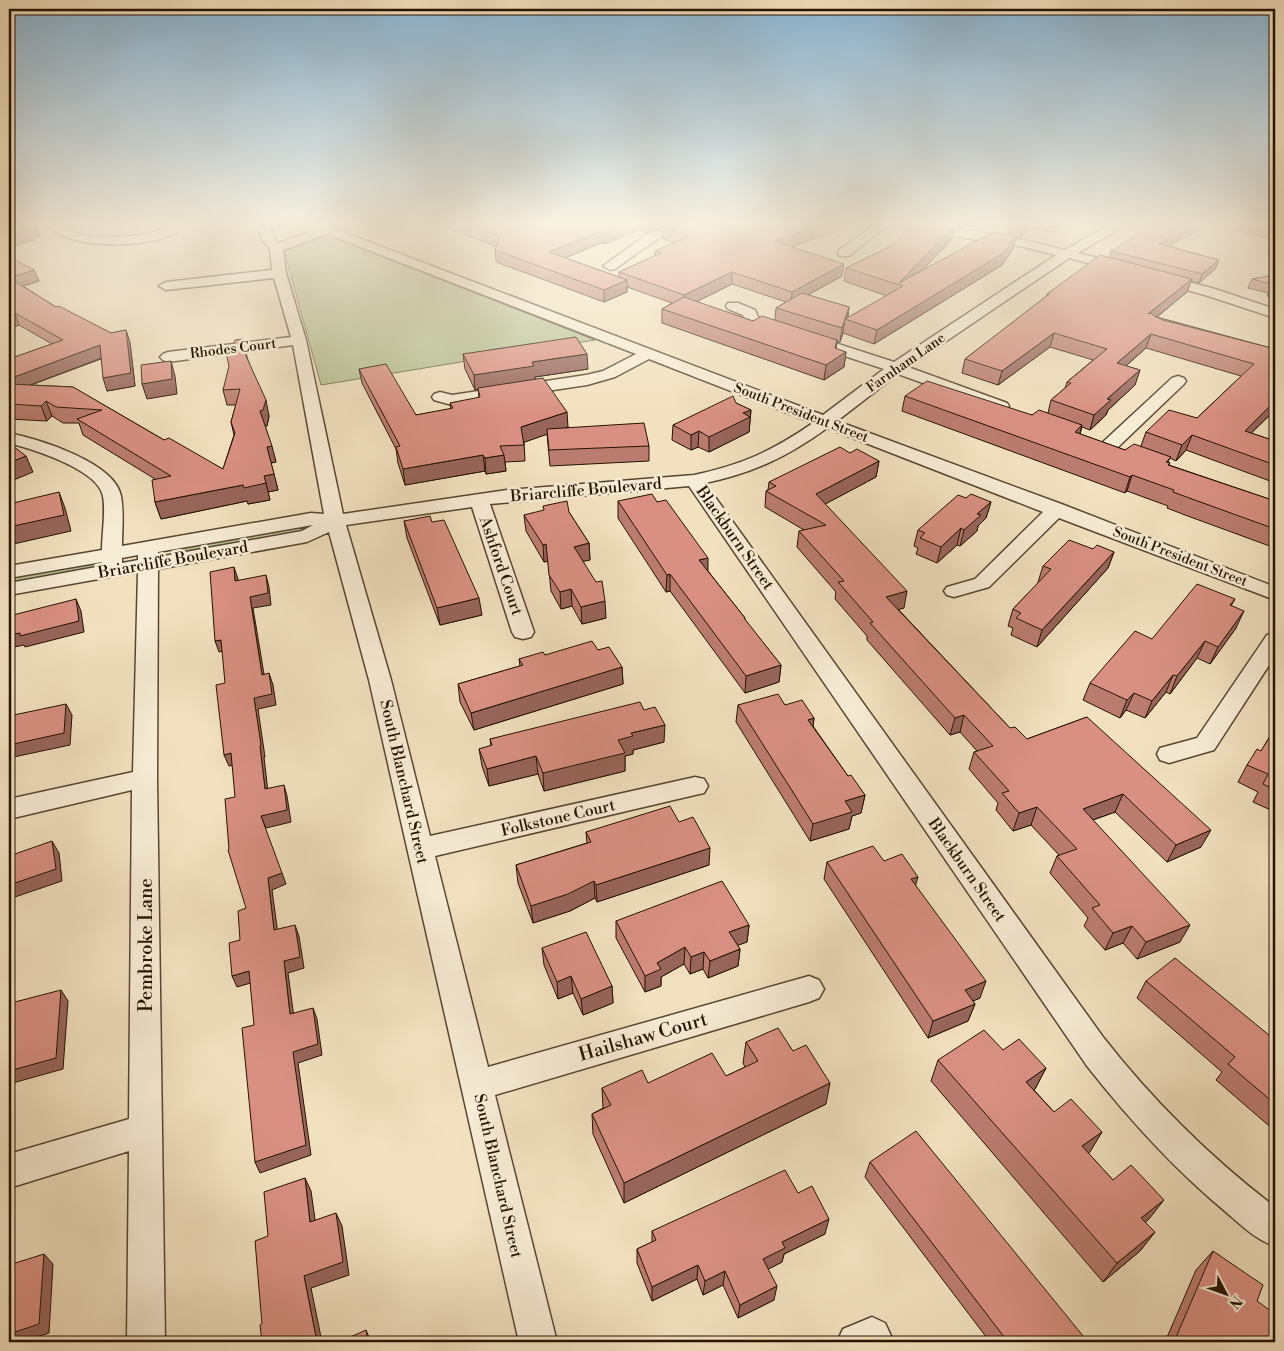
<svg xmlns="http://www.w3.org/2000/svg" width="1284" height="1351" viewBox="0 0 1284 1351" font-family="'Libre Bodoni',serif">
<rect width="100%" height="100%" fill="#f2e1bf"/>
<filter id="stains"><feTurbulence type="fractalNoise" baseFrequency=".004" numOctaves="4"/><feColorMatrix values="0 0 0 0 .2 0 0 0 0 .09 0 0 0 0 .02 0 0 0 .5 -.17"/></filter>
<radialGradient id="worn" r=".72"><stop offset=".6" stop-color="#630" stop-opacity="0"/><stop offset="1" stop-color="#630" stop-opacity=".3"/></radialGradient>
<g fill="#b7c395" stroke="#6e6a4a">
<path d="M327 235 595 340 321 385 284 250Z"/>
<path d="M304 525 307 527 302 531 187 551H181L180 550 181 548Z"/>
<path d="M93 562 96 565 90 569 9 583V577Z"/>
</g>
<g fill="none" stroke-linecap="round" stroke-linejoin="round">
<defs>
<g id="street">
<path d="M48 226C68 224 74 235 92 237 110 238 129 237 147 233 160 231 171 225 184 226 164 250 69 251 48 226Z"/>
<path d="M258 226H270L275 240 278 243 316 230 311 226H327L823 415 884 369 751 325 746 322 743 315 728 309 726 306 728 303H738L755 310 758 317 761 319 894 362 1056 255 1024 247 913 230 909 229 907 226C960 226 1014 237 1065 250L1107 226H1121L1119 229 1078 253 1126 265 1128 268 1126 271 1121 272 1069 258 908 367 1007 403 1009 406 1007 409H995L898 374 837 421 1064 505 1275 587V600L1059 518 989 587 954 597 947 595 944 591 947 587 975 579 1043 512 827 428C787 457 753 473 705 483L1103 1037C1153 1101 1211 1158 1275 1207V1246C1256 1240 1241 1225 1226 1212 1174 1169 1129 1119 1087 1066L689 486 490 504 534 632 531 637 523 639 515 637 512 632 472 507 346 525 391 680 430 836 695 777 704 779 708 786 704 793 695 795 435 856 488 1067 809 976 819 980 824 989 819 998 809 1002 495 1095 557 1342H519L369 680 329 532 307 542 158 569 157 778 165 1342H127L129 1151 9 1188V1154L129 1119 132 790 9 819V799L133 772 138 572 9 595V583L102 566V562L9 578V566L102 550C102 533 106 513 103 496 98 469 32 449 9 443V433C38 439 115 462 121 496 124 512 122 530 122 546L311 513 324 514 293 345 168 362 163 360 160 357 163 354 168 352 291 337 274 278 166 290 159 286 166 282 272 270 270 249 263 241ZM327 234 636 354 603 371 586 375 452 395 440 392 434 394 432 397 434 400 452 405 587 385 615 377 649 359 813 423C772 451 742 465 694 475L507 490 343 514 306 340 286 273 283 250ZM313 525 302 531 158 557V552ZM138 555V560L122 563V558Z"/>
<path d="M668 226H683L653 242 615 269 610 270 603 266 645 236Z"/>
<path d="M873 226H886L849 256H839L838 253 839 250Z"/>
<path d="M1159 274 1215 289 1275 309V318L1205 295 1154 281 1152 278Z"/>
<path d="M1178 376 1184 378 1186 381 1184 384 1116 449 1110 450 1104 449 1101 445 1104 441 1172 378Z"/>
<path d="M1275 633V656L1214 750 1169 763 1160 760 1157 754 1160 748 1197 738 1267 635Z"/>
<path d="M872 1317 885 1323 891 1336 888 1342H837L843 1329Z"/>
</g>
</defs>
<use href="#street" stroke="#584630" stroke-width="3"/>
<use href="#street" fill="#f7ecd5" fill-rule="evenodd"/>
</g>
<g fill="#bb7c70" stroke="#251200" fill-rule="evenodd">
<path d="M447 226H664L646 233 638 230 604 244 601 243 565 258 619 277V272L655 256V251L675 243 663 239V227L666 226H844L843 229 791 247 842 276 808 295 849 307 848 318 887 296 844 281 846 268 891 246 912 231 922 227 923 226H964L962 228 954 227 952 239 921 271 1008 234 1010 226H1066L1054 232 1030 226 1021 238 1016 237 1013 249 1002 265 874 344 843 333 840 342H837L836 349 846 352 844 367 824 380 662 323V309L672 303 627 287V292L604 302 496 262 495 250 496 246 447 228ZM732 284 786 302 776 308 775 320 753 321 696 302Z"/>
<path d="M1218 226H1275V240Z"/>
<path d="M1168 246 1219 260 1215 269 1199 283 1191 281 1187 292 1157 317 1275 349V410L1251 433 1275 441V475L1270 481 1186 450 1176 461 1170 458 1168 462 1170 463 1169 465 1275 501V548L1185 515 1167 508 1168 506 1127 491 1125 493 902 411 905 396 1032 415 1048 413 1051 400 1065 388 1067 382 1093 360 1050 347 998 385 962 373 965 359 1046 297 1047 294 1109 258 1111 251ZM1146 348 1241 376 1197 418 1146 432 1141 446 1125 450 1080 434 1082 427 1090 430 1106 415 1108 410 1135 385 1140 370 1126 366Z"/>
<path d="M9 257 34 270 39 281 23 286 56 307 111 333 126 330 130 343 135 386 107 391 101 359 31 385 73 387 164 440 223 469 234 435 231 422 236 405H227L223 390 246 353 248 360 269 416 267 426H265L276 462 271 463 278 490 268 492 270 500 248 504 247 501 161 519 155 502V479L83 435 79 423H63L52 416 47 421 9 419V359L52 344 19 325 9 329Z"/>
<path d="M1275 275V299L1267 296 1268 293 1248 288 1252 279Z"/>
<path d="M463 354 588 369 535 377V379L567 427 649 446V461L550 466 547 434 524 442 525 461 505 462 506 471 486 474 485 471 405 485 398 463 396 449 362 383 359 369 416 415 451 409 450 403 479 398 478 389 475 390 465 369Z"/>
<path d="M736 403 751 410 749 432 709 452 698 447 691 450 672 440 673 425Z"/>
<path d="M850 453 879 461 876 477 825 504 904 608 898 609 1010 728 1027 739 1087 717 1201 847 1167 862 1115 812 1093 820 1180 942 1137 959 1123 943 1105 950 1084 926 1088 918 1050 873 1057 856 1059 855 1031 825 1013 831 996 810 998 803 969 769 974 752 977 751 960 732 950 735 867 640V636L835 599 836 592 797 547 799 531 804 530 765 507 766 491 768 490 769 482Z"/>
<path d="M966 498 991 502 986 518 978 526 977 531 960 546 957 545 937 563 916 554 918 548 914 546 918 530Z"/>
<path d="M618 501 708 571 745 618V620L781 665 779 682 745 693 670 591 666 592 618 518Z"/>
<path d="M569 512 589 543 590 560 583 561 606 618 582 624 572 606 561 609 551 591 548 561 544 562 526 531 524 515Z"/>
<path d="M404 521 432 522 482 615 440 625 407 538Z"/>
<path d="M1093 549 1114 552 1108 568 1037 647 1011 635 1013 628 1008 626 1013 609 1038 583V582L1043 566Z"/>
<path d="M1235 599 1231 606 1236 628 1210 664 1197 658 1170 694 1166 692 1145 718 1126 710 1120 718 1083 700 1090 683 1152 639Z"/>
<path d="M598 650 622 667 623 684 474 730 460 702 458 684 520 666 519 659 545 655Z"/>
<path d="M738 705H785L814 718 813 726 848 776 865 795 861 813 852 816 849 829 810 841 736 722Z"/>
<path d="M644 710 664 742 633 750V754L625 756V771L544 791 538 774 489 786 482 766 479 749 491 746 490 739Z"/>
<path d="M1275 728V812L1253 802 1258 792 1238 782 1247 765 1261 751Z"/>
<path d="M679 822 709 865 597 902 595 898 570 911 533 923 518 883 516 865 587 843 586 832Z"/>
<path d="M884 861 916 886 980 998 973 1001 975 1004 968 1021 928 1038 824 879 827 862Z"/>
<path d="M616 921 749 925 747 942 737 945 740 949 738 966 708 978 703 969 690 974 684 964 661 977V986L645 992 616 938Z"/>
<path d="M542 948 612 986 613 1003 583 1015 573 993 558 999 544 965Z"/>
<path d="M1146 981 1275 1040V1131L1216 1080 1222 1072 1137 998Z"/>
<path d="M746 1042 826 1104 624 1203 593 1134 592 1114 603 1108 602 1088 648 1083 726 1076 745 1067 743 1063Z"/>
<path d="M1003 1050 1046 1068 1035 1089 1034 1090 1054 1112 1102 1132 1088 1153 1149 1219 1145 1222 1155 1232 1140 1251 1103 1282 931 1081 938 1060Z"/>
<path d="M870 1162 1088 1342H990L865 1177Z"/>
<path d="M798 1193 825 1234 784 1254 782 1262 768 1269 774 1300 738 1318 723 1285 703 1295 697 1279 652 1301 637 1263V1249L652 1242V1231Z"/>
<path d="M1213 1251 1257 1301 1275 1342H1165L1196 1270Z"/>
</g>
<g fill="#98655b" stroke="#251200">
<path d="M25 226H36L40 236 33 238 34 240 9 248V236Z"/>
<path d="M621 226H638V230L604 244V232Z"/>
<path d="M646 226H664L646 233Z"/>
<path d="M820 226H844L843 229 773 253 774 241Z"/>
<path d="M954 226 952 239 902 292 903 286 899 283Z"/>
<path d="M1026 226H1030L1021 238 1023 229Z"/>
<path d="M1055 226H1066L1054 232Z"/>
<path d="M1194 226H1207L1156 252 1159 244Z"/>
<path d="M601 231V243L550 264 549 252Z"/>
<path d="M1016 236 1013 249 1002 265 874 344 877 330Z"/>
<path d="M1219 260 1215 269 1199 283 1202 274Z"/>
<path d="M844 264 842 276 791 304 792 292Z"/>
<path d="M34 270 39 281 14 289 9 278Z"/>
<path d="M732 272V284L684 308V295Z"/>
<path d="M1192 279 1187 292 1143 328 1148 314Z"/>
<path d="M627 280V292L604 302V290Z"/>
<path d="M849 307 847 320 845 319 843 333 840 342 842 328Z"/>
<path d="M15 313 19 325 9 329V315Z"/>
<path d="M126 330 130 343 135 386 107 391 103 378Z"/>
<path d="M1054 333 1050 347 998 385 1002 371Z"/>
<path d="M1151 334 1146 348 1113 377 1117 363Z"/>
<path d="M837 340 835 355 846 352 844 367 824 380 826 365 835 348Z"/>
<path d="M100 345 104 357 9 393V379Z"/>
<path d="M587 354 588 369 535 377V381L475 390 474 375 532 362Z"/>
<path d="M171 361 175 376 177 394 147 399 142 384Z"/>
<path d="M1140 370 1135 385 1108 410 1106 415 1090 430 1094 415 1107 399Z"/>
<path d="M266 400 269 416 267 426 263 427 260 411Z"/>
<path d="M46 401 52 416 47 421 41 406Z"/>
<path d="M1275 401V410L1238 446 1245 431Z"/>
<path d="M751 410 749 432 709 452V437L743 413Z"/>
<path d="M567 412 568 427 522 443 521 427Z"/>
<path d="M1082 425 1078 441 1075 432Z"/>
<path d="M699 431 698 447 691 450V435Z"/>
<path d="M1192 435 1186 450 1176 461 1182 445Z"/>
<path d="M272 446 276 462 271 463 267 447Z"/>
<path d="M483 455 485 471 405 485 403 469Z"/>
<path d="M504 455 506 471 486 474 485 458Z"/>
<path d="M26 456 33 472 9 482V463Z"/>
<path d="M879 461 876 477 814 510 816 494Z"/>
<path d="M1275 470V475L1270 481Z"/>
<path d="M274 474 278 490 268 492 264 476Z"/>
<path d="M1132 475 1127 491 1125 493 1130 477Z"/>
<path d="M266 483 270 500 248 504 247 501 161 519 155 502 243 485Z"/>
<path d="M59 492 65 508 71 531 9 545V527Z"/>
<path d="M991 502 986 518 978 526 977 531 960 546 964 530 977 514Z"/>
<path d="M961 528 957 545 937 563 941 547Z"/>
<path d="M589 543 590 560 574 563V547Z"/>
<path d="M546 544 548 561 544 562 543 545Z"/>
<path d="M1114 552 1108 568 1037 647 1042 630Z"/>
<path d="M708 558V575L699 560Z"/>
<path d="M234 567 238 579 239 592 235 581Z"/>
<path d="M670 574V591L666 592 667 575Z"/>
<path d="M266 575 269 587 271 605 253 608 266 686 262 675 250 597Z"/>
<path d="M571 589 572 606 561 609 560 592Z"/>
<path d="M907 591 904 608 883 614 886 597Z"/>
<path d="M479 598 482 615 440 625 437 608Z"/>
<path d="M76 599 81 611 84 632 25 647 24 645 9 648V635Z"/>
<path d="M605 601 606 618 582 624 581 607Z"/>
<path d="M1244 611 1236 628 1210 664 1218 647Z"/>
<path d="M221 640 224 651 219 652 215 641Z"/>
<path d="M1205 641 1197 658 1170 694 1177 676Z"/>
<path d="M781 665 779 682 745 693 746 676Z"/>
<path d="M622 667 623 684 474 730 471 713Z"/>
<path d="M269 673 273 685 276 705 258 709 265 757H264L269 801 265 789 254 698Z"/>
<path d="M1173 675 1166 692 1145 718 1152 701Z"/>
<path d="M1134 693 1126 710 1120 718 1127 700Z"/>
<path d="M66 704 72 715 70 745 9 758V745Z"/>
<path d="M964 715 960 732 950 735 955 718Z"/>
<path d="M814 718 812 735 808 720Z"/>
<path d="M665 725 664 742 633 750V754L625 756V771L544 791 543 773 618 740 631 733Z"/>
<path d="M231 753 235 765 229 766 224 755Z"/>
<path d="M536 756 538 774 489 786 487 769Z"/>
<path d="M284 785 287 796 291 822 266 828 261 816Z"/>
<path d="M1123 794 1115 812 1076 826 1083 809Z"/>
<path d="M865 795 861 813 852 816 849 829 810 841 813 824 845 801Z"/>
<path d="M1037 807 1031 825 1013 831 1019 813Z"/>
<path d="M1211 830 1201 847 1167 862 1176 845Z"/>
<path d="M52 841 59 853 62 881 9 899V885Z"/>
<path d="M710 848 709 865 597 902 596 885Z"/>
<path d="M282 873 286 884 272 890 279 942 274 930 268 878Z"/>
<path d="M918 877 913 894 911 879Z"/>
<path d="M594 881 595 898 570 911 533 923 531 906Z"/>
<path d="M295 925 299 936 304 968 288 973 295 1025 290 1014 284 961Z"/>
<path d="M749 925 747 942 728 949 729 932Z"/>
<path d="M1190 925 1180 942 1137 959 1146 942Z"/>
<path d="M1132 926 1123 943 1105 950 1113 933Z"/>
<path d="M685 947 684 964 661 977V986L645 992V976L657 963Z"/>
<path d="M740 949 738 966 708 978 710 961Z"/>
<path d="M704 952 703 969 690 974 691 957Z"/>
<path d="M249 971 254 982 237 987 232 976Z"/>
<path d="M571 976 573 993 558 999 557 982Z"/>
<path d="M986 981 980 998 959 1007 965 990Z"/>
<path d="M612 986 613 1003 583 1015 581 999Z"/>
<path d="M61 990 68 1001 63 1069 9 1084V1071Z"/>
<path d="M975 1004 968 1021 928 1038 933 1021Z"/>
<path d="M313 1008 317 1019 322 1055 298 1063 311 1155 260 1173 255 1162 293 1052Z"/>
<path d="M1046 1068 1035 1089 1016 1103 1026 1082Z"/>
<path d="M830 1083 826 1104 624 1203V1183Z"/>
<path d="M1102 1132 1090 1152 1070 1167 1082 1146Z"/>
<path d="M305 1178 311 1191 317 1234 310 1222Z"/>
<path d="M1164 1200 1149 1219 1127 1237 1141 1218Z"/>
<path d="M336 1213 342 1226 349 1275 311 1288 322 1342H317L304 1276Z"/>
<path d="M829 1219 825 1234 784 1254 782 1262 761 1273 763 1259 782 1242Z"/>
<path d="M1155 1232 1140 1251 1103 1282 1117 1263Z"/>
<path d="M44 1254 53 1264 49 1333 21 1342H9V1334Z"/>
<path d="M698 1265 697 1279 652 1301V1287Z"/>
<path d="M725 1271 723 1285 703 1295 705 1281Z"/>
<path d="M777 1286 774 1300 738 1318 740 1305Z"/>
<path d="M366 1330 371 1342H368Z"/>
</g>
<g fill="#d99082" stroke="#251200">
<path d="M9 226H33L26 228 30 230 9 236Z"/>
<path d="M471 226H621L604 232 601 231 549 252 627 280 604 290 495 250 500 236Z"/>
<path d="M666 226H820L774 241 844 264 792 292 732 272 684 295 619 272 661 253 655 251 690 236 663 227Z"/>
<path d="M916 226 922 227 923 226H954L899 283 993 232 1016 236 1005 252 877 330 845 319 903 286 846 268 891 246 906 230 912 231Z"/>
<path d="M1010 226H1026L1023 229Z"/>
<path d="M1152 226H1194L1159 244 1219 260 1202 274 1111 251Z"/>
<path d="M1255 226H1275V230Z"/>
<path d="M1100 255 1192 279 1148 314 1151 313 1154 316 1163 320 1275 349V401L1245 431 1275 441V465L1192 435 1182 445 1146 432 1169 410 1197 418 1254 364 1151 334 1117 363 1140 370 1107 399 1111 400 1094 415 1051 400 1071 383 1067 382 1107 349 1054 333 1002 371 965 359 1049 294H1047Z"/>
<path d="M9 257 34 270 9 278 56 307 59 306 111 333 126 330 131 373 103 378 100 345 9 379V359L63 340 15 313 9 315Z"/>
<path d="M1275 275V289L1270 287 1275 285 1252 279Z"/>
<path d="M802 293 849 307 842 328 776 308Z"/>
<path d="M684 297 753 321 762 316 837 340 835 348 846 352 826 365 662 309Z"/>
<path d="M576 337 587 354 532 362 534 366 474 375 463 354Z"/>
<path d="M243 339 246 356 266 400 263 410 260 411 272 446 267 447 274 474 264 476 266 483 244 488 243 485 155 502 152 480 171 476 77 419 102 410 56 407 46 401 41 406 9 404V384L73 387 164 440 169 438 223 469 235 433 231 422 240 389 223 390 229 366 226 353 232 352 235 340Z"/>
<path d="M171 361 172 379 142 384 141 365Z"/>
<path d="M386 364 416 415 453 408 450 403 480 397 478 388 543 378 567 412 521 427 524 445 500 446 504 455 485 458 483 455 403 469 396 447 400 446 359 369Z"/>
<path d="M927 381 1032 415 1039 410 1082 425 1075 432 1125 450 1134 444 1171 457 1166 462 1170 463 1168 465 1275 501V529L1192 499 1173 492 1174 490 1132 475 1130 477 905 396Z"/>
<path d="M733 396 736 403 751 410 743 413 750 417 709 437 699 431 691 435 673 425Z"/>
<path d="M644 423 649 446 549 450 547 429Z"/>
<path d="M9 443 26 456 9 463Z"/>
<path d="M840 447 850 453 857 449 879 461 816 494 907 591 886 597 1010 728 1015 727 1027 739 1087 717 1211 830 1176 845 1123 794 1083 809 1190 925 1146 942 1132 926 1113 933 1092 908 1100 905 1057 856 1077 849 1037 807 1019 813 1002 793 1009 791 974 752 993 746 964 715 955 718 870 623 873 622 838 582 844 581 799 531 826 525 766 491 776 486 769 482Z"/>
<path d="M59 492 64 515 9 527V504Z"/>
<path d="M652 494 657 502 666 500 708 558 699 560 745 618H744L781 665 746 676 670 574 667 575 618 501Z"/>
<path d="M971 494 991 502 977 514 981 515 964 530 961 528 941 547 920 538 925 533 918 530 958 495 966 498Z"/>
<path d="M567 501 569 512 589 543 574 547 596 582 602 581 605 601 581 607 571 589 560 592 549 575 546 544 543 545 524 515 544 510 543 506Z"/>
<path d="M430 516 432 522 444 520 479 598 437 608 404 521Z"/>
<path d="M1069 540 1093 549 1097 545 1114 552 1042 630 1016 618 1021 613 1013 609 1051 569 1043 566Z"/>
<path d="M234 567 235 581 266 575 268 593 250 597 262 675 269 673 272 694 254 698 261 745 260 746 265 789 284 785 287 810 261 816 282 873 268 878 274 930 295 925 300 957 284 961 290 1014 313 1008 318 1044 293 1052 306 1145 255 1162 242 1028 254 1025 249 971 232 976 229 943 240 940 238 911 246 908 228 850 229 849 225 799 235 797 231 753 224 755 216 685 225 683 221 640 215 641 210 572Z"/>
<path d="M1197 584 1235 599 1230 605 1244 611 1218 647 1205 641 1177 676 1173 675 1152 701 1134 693 1127 700 1090 683 1135 631 1152 639Z"/>
<path d="M76 599 79 621 20 636V633L9 635V616Z"/>
<path d="M592 641 598 650 609 647 622 667 471 713 458 684 523 665 519 659 543 652 545 655Z"/>
<path d="M778 694 785 705 802 700 814 718 808 720 848 776 851 775 865 795 845 801 852 812 813 824 738 705Z"/>
<path d="M640 702 644 710 655 707 665 725 631 733 633 736 618 740 625 753 543 773 536 756 487 769 479 749 492 745 490 739Z"/>
<path d="M66 704 64 733 9 745V716Z"/>
<path d="M1275 728V790L1263 784 1268 774 1247 765 1257 749 1261 751Z"/>
<path d="M670 806 679 822 693 817 710 848 596 885 594 881 568 894 531 906 516 865 591 842 586 832Z"/>
<path d="M52 841 56 869 9 885V856Z"/>
<path d="M873 846 884 861 902 854 918 877 911 879 986 981 965 990 975 1004 933 1021 827 862Z"/>
<path d="M722 881 749 925 729 932 740 949 710 961 704 952 691 957 685 947 657 963 661 969 645 976 616 921Z"/>
<path d="M586 932 612 986 581 999 571 976 557 982 542 948Z"/>
<path d="M1175 958 1275 1040V1104L1228 1064 1235 1057 1146 981Z"/>
<path d="M61 990 56 1058 9 1071V1019L11 1003Z"/>
<path d="M778 1028 793 1051 806 1045 830 1083 624 1183 592 1114 611 1105 602 1088 642 1070 648 1083 712 1053 726 1076 758 1061 746 1042Z"/>
<path d="M984 1030 1003 1050 1019 1039 1046 1068 1026 1082 1054 1112 1071 1099 1102 1132 1082 1146 1113 1180 1131 1165 1164 1200 1141 1218 1155 1232 1117 1263 938 1060Z"/>
<path d="M916 1131 1088 1342H1008L870 1162Z"/>
<path d="M785 1170 798 1193 812 1186 829 1219 782 1242 785 1248 763 1259 777 1286 740 1305 725 1271 705 1281 698 1265 652 1287 637 1249 656 1240 652 1231Z"/>
<path d="M305 1178 310 1222 336 1213 343 1262 304 1276 317 1342H262L260 1325 262 1324 255 1241 268 1236 264 1192Z"/>
<path d="M1213 1251 1263 1285 1257 1301 1275 1314V1342H1174Z"/>
<path d="M44 1254 39 1324 9 1334V1265Z"/>
<path d="M366 1330 368 1342H339Z"/>
</g>
<linearGradient id="sky" x2="0" y2="1"><stop stop-color="#8bb7d7"/><stop offset="0.54" stop-color="#f9f2e2"/><stop offset="1" stop-color="#f9f2e2" stop-opacity="0"/></linearGradient>
<rect width="1284" height="415" fill="url(#sky)"/>
<g text-anchor="middle" dominant-baseline="central" stroke-width="5" stroke-linejoin="round" paint-order="stroke">
<g font-size="14" fill="#251200" stroke="#f7ecd5">
<text transform="translate(233 349) rotate(-7)">Rhodes Court</text>
<text transform="translate(906 363) rotate(-35)">Farnham Lane</text>
<text transform="translate(801 413) rotate(21)">South President Street</text>
<text transform="translate(1180 557) rotate(21)">South President Street</text>
</g>
<g font-size="16" fill="#251200" stroke="#f7ecd5">
<text transform="translate(586 490) rotate(-5)">Briarcliffe Boulevard</text>
<text transform="translate(735 538) rotate(55)">Blackburn Street</text>
<text transform="translate(173 560) rotate(-10)">Briarcliffe Boulevard</text>
<text transform="translate(501 566) rotate(71)">Ashford Court</text>
<text transform="translate(404 782) rotate(77)">South Blanchard Street</text>
<text transform="translate(558 818) rotate(-13)">Folkstone Court</text>
<text transform="translate(967 870) rotate(55)">Blackburn Street</text>
<text transform="translate(498 1176) rotate(77)">South Blanchard Street</text>
</g>
<g font-size="19" fill="#251200" stroke="#f7ecd5">
<text transform="translate(146 945) rotate(-90)">Pembroke Lane</text>
<text transform="translate(643 1037) rotate(-16)">Hailshaw Court</text>
</g>
</g>
<rect width="1284" height="1351" fill="none" stroke="#f2e1bf" stroke-width="30"/>
<rect x="10" y="10" width="1264" height="1331" fill="none" stroke="#251200" stroke-width="2.5"/>
<rect x="15" y="15" width="1254" height="1321" fill="none" stroke="#251200"/>
<g transform="translate(1226 1294) rotate(131)" stroke="#f7ecd5" stroke-width="4" paint-order="stroke">
<path d="M0-4L9 19L0 12L-9 19Z" fill="#251200"/>
<text y="-8" font-size="14" font-weight="bold" text-anchor="middle" fill="#251200">N</text>
</g>
<rect width="100%" height="100%" filter="url(#stains)"/>
<rect width="100%" height="100%" fill="url(#worn)"/>
</svg>
